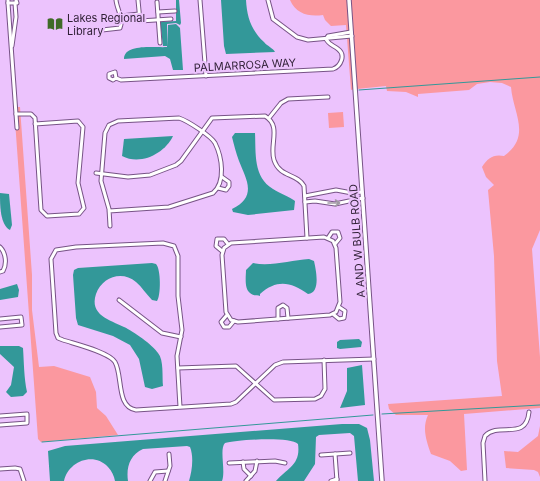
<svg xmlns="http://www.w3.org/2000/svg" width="540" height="481" viewBox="0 0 540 481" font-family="Inter,sans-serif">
<rect width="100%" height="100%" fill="#ecc3fd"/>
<g fill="#fb989f">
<path d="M290 0H348L354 89 351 90 346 25 331 26 325 20 323 15C309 17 296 14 290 0Z"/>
<path d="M351 0H540V230L532 249 540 357V408L464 414 467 470 461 471 450 461 431 454C426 440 422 428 428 415H396L389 409 388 404 502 396 497 361 494 256 488 190 494 185 486 177 482 167C488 158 493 154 504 156 532 136 513 113 511 87L502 83 490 82 477 84 469 90 418 94V97L406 92 387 91 386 86 357 89Z"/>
<path d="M14 107H20L32 275V310L39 367 54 366 90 377 96 392 97 408 106 416 118 435 41 442 38 439Z"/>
<path d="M343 112 344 127 329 128 328 113Z"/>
<path d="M540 426V477L538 472 534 470 506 468 504 451 518 452 538 436Z"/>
</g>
<g fill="#339899">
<path d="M176 0H179L181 23 180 25 176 23 167 24V46H163L160 22 176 21Z"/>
<path d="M221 0H246C247 17 251 30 264 42 267 46 273 48 275 52L226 54 224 46Z"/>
<path d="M176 24 180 28 183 70H173L170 59 165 56 124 59C124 43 156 48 167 47L168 25Z"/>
<path d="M235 133H255C256 153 253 177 273 189 279 193 290 197 295 201L294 210 248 215 233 212 232 209C258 196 246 179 239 161 236 153 234 145 232 137Z"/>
<path d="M173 136C165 153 141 166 122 156L124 139Z"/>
<path d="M0 193 9 194 12 225 10 230C0 225 0 205 0 193Z"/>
<path d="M309 259 314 261C316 270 321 293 308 294 291 282 277 279 260 294V296C257 295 253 296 250 293 244 288 246 277 246 270L253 263C270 267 291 260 309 259Z"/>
<path d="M152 263 156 264C161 269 161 296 157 301L152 300C146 294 142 287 136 282 122 270 102 277 96 294 89 315 110 320 124 327 133 331 153 345 158 353 164 360 162 377 163 386L152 389 145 387 139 359 130 345 113 336 78 325 76 318 73 275 74 270 78 268Z"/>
<path d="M17 284 19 290 18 297 0 300V289Z"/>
<path d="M359 339 362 342 361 347 340 349 337 348V342L340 340Z"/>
<path d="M19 346 23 348C24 363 24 378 27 392L23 396 11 397 6 392 11 385 14 367 0 354V346Z"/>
<path d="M362 365 365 405 340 408 347 391V368Z"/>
<path d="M342 424H359L367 428 370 440 374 481H358L354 436 350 433 319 435 316 437 315 464 304 481H276C287 468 301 465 298 444 290 436 236 440 225 443 219 449 226 471 222 481H189C192 471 194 457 190 447L187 446 143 449C130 455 126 467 128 481H115C114 476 112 471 108 467 93 451 68 462 64 481H50L48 451 65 446Z"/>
</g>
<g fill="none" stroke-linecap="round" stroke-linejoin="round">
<g stroke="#339899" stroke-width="1">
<path d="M359 90 540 77"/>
<path d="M382 414 540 405"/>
<path d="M42 442 373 415"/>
</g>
<defs>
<g id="minor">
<path d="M8 0V3H17L16 0"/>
<path d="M138 0 140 21 171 19"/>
<path d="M200 0 206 76"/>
<path d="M268 0 273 19 297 37 308 40 352 36"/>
<path d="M157 2 160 43"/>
<path d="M8 3 17 128"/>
<path d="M158 12 175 11"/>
<path d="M121 16 139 14"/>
<path d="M102 30 120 28C124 18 117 10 116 0"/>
<path d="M326 39 328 36 351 32"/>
<path d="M12 46 16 17 15 3"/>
<path d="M116 78 115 72 109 74V78L113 80 116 78 121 80 333 69C341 66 346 55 338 49 333 45 329 45 326 39"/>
<path d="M16 114H31L35 118 41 210 47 216 79 214 84 208 78 183 83 127 78 121 35 124"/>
<path d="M269 118 281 103 288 99 328 97"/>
<path d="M96 173 128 177 150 175 176 165 181 161 212 118 265 116C282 126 269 145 274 160 280 178 297 173 304 186L307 238"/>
<path d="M218 188 226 190 229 186V182L222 177"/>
<path d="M305 196 336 190 352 193 362 192"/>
<path d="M305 202 315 201 335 204 363 198"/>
<path d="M109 211 169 207 213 193C226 182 222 157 215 143 211 136 188 121 179 118L118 121 109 125 105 133 101 181 109 209 110 226"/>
<path d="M324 237 333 241 336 248 340 302 336 312 330 315 238 322 231 320 226 312 222 255 224 248 231 243Z"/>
<path d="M328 238 332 232H338L340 238 335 244"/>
<path d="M0 247C6 253 7 264 3 271L0 272"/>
<path d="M222 251 216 246 217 239H224L228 244"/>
<path d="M119 300 162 333 181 337"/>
<path d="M333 314 339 319 344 318 345 311 339 307"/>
<path d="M227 315 221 322 224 327H229L234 321"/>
<path d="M0 319 21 317 22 325 0 327"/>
<path d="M278 319V308L283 305 287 308 288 318"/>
<path d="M178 368 236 366 274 400 315 399 321 396 325 389 324 360"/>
<path d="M180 407 177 356 182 330 178 296V256L174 246 163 243 76 247 56 250 51 259 56 333 58 338 63 340C75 344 109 352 115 362 123 376 116 407 136 410L231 404 236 402 275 365 283 362 374 359"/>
<path d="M0 416 27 414V423L0 425"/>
<path d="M335 454 337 481"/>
<path d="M321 455 350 453"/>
<path d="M243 462 244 469 251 476"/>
<path d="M229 463 275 461 285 463"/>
<path d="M0 469 15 468 20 469 24 481"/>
<path d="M150 481 155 472 168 471"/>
<path d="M165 481 170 466 169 454"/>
<path d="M246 481 255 471 257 461"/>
<path d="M331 481 337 479"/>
<path d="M485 481 483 443 485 436C499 421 526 442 529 412"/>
</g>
<path id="tertiary" d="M349 0 382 481"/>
</defs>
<use href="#minor" stroke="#775386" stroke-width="5"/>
<use href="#tertiary" stroke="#775386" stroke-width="5.5"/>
<use href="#minor" stroke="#fff" stroke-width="3"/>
<use href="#tertiary" stroke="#fff" stroke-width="3.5"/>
</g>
<defs><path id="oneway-shaft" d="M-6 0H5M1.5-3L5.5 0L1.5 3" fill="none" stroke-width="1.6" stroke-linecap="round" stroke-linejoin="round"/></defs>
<use stroke="#a19aa4" href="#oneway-shaft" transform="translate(334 203)"/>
<defs>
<symbol id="library-bare" viewBox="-9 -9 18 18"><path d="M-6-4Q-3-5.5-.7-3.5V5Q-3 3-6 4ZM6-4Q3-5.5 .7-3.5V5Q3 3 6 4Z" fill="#3f6a27" stroke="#ecc3fd" stroke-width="2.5" paint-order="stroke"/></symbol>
</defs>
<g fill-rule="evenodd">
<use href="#library-bare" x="44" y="13" width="22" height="22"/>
</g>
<g text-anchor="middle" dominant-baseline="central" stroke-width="4" stroke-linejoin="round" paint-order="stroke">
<g font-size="11" fill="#2f1f35" stroke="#ecc3fd" text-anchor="start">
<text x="67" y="18">Lakes Regional<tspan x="67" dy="13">Library</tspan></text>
</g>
<g font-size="11" fill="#2f1f35" stroke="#ecc3fd">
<text transform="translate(245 65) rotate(-3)">PALMARROSA WAY</text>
<text transform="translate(357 241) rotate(-94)">A AND W BULB ROAD</text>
</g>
</g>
</svg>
